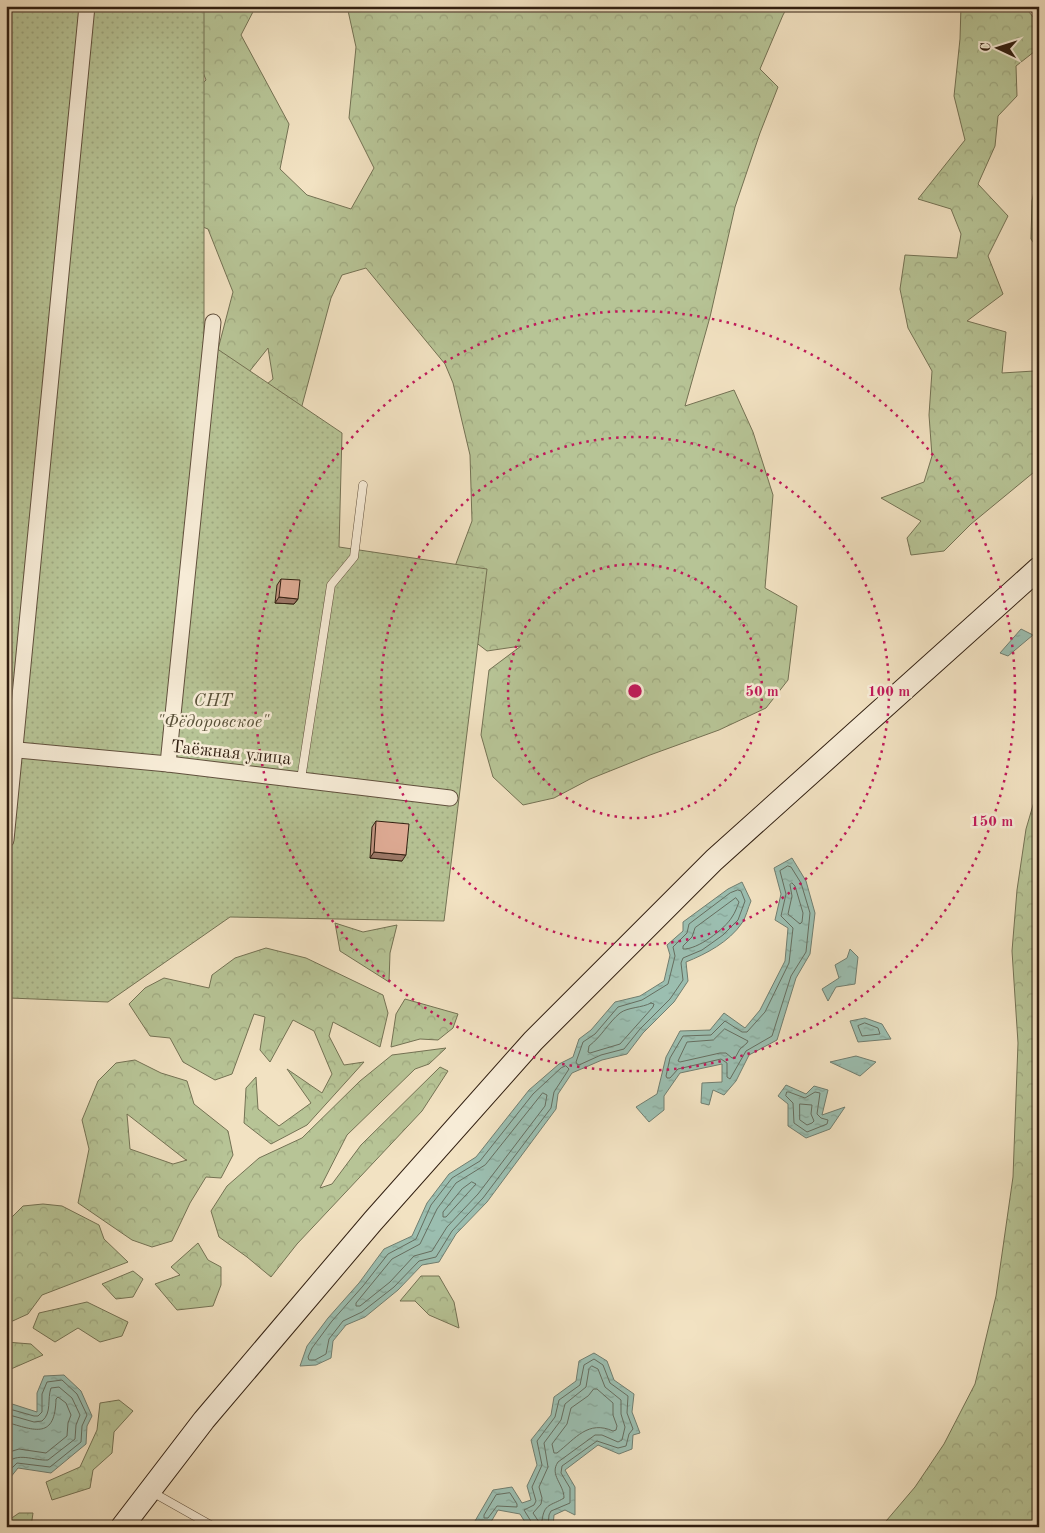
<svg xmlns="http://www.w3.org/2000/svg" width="1045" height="1533" viewBox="0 0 1045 1533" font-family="'Old Standard TT',serif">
<defs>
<pattern id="forest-crowns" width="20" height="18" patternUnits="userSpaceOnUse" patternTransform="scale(1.25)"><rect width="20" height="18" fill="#b7c496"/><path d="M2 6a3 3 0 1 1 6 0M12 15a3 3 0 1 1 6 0" fill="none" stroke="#9ea880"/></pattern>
<pattern id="garden-dots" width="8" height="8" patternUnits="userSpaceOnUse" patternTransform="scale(1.25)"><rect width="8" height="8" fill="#b7c496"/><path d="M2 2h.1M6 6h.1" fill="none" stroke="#9ea880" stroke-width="1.8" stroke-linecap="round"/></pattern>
<pattern id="water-ripples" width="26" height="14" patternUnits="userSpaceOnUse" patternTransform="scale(1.25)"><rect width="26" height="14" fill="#9bbeb0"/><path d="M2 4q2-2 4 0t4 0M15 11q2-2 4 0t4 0" fill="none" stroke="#86a396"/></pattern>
</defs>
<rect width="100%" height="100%" fill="#f2e2c2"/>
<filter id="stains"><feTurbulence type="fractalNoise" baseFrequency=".004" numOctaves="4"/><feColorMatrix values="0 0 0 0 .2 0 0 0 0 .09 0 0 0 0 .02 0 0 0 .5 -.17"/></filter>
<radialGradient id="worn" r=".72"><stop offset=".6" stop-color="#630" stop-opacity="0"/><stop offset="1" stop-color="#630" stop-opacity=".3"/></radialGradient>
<g fill="url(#forest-crowns)" stroke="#747254" fill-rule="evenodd">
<path d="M182 6H256L241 35 289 124 280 169 307 195 351 209 374 168 349 118 356 47 347 6H788L783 15 760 69 778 87 760 133 735 207 710 317 685 406 734 390 753 432 773 495 765 588 797 606 788 680 766 708 719 730 650 755 590 779 554 798 523 805 493 777 481 735 489 670 521 646 487 651 461 631 451 577 472 521 470 455 453 383 445 364 366 268 342 275 331 298 300 413 244 403 273 379 268 348 249 372 217 353 233 292 208 229 182 219 183 102 206 80 191 42Z"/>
<path d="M961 6H1024L1039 24V48L1016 66 1017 96 998 116 995 146 978 184 1008 216 988 256 1003 294 967 321 1006 332 1002 373 1034 371 1039 365V468L971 524 944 551 911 555 907 538 921 521 881 498 924 482 932 456 929 415 932 371 908 328 900 289 905 255 957 258 961 234 951 209 918 199 965 140 954 96 960 39Z"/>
<path d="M1038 171H1039V251L1031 239 1032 201Z"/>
<path d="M1039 793V1513L1035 1527H881L915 1487 944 1444 975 1384 996 1296 1013 1177 1018 1043 1012 951 1017 890 1026 829 1036 795Z"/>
<path d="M335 923 363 932 397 925 390 953 389 982 340 951Z"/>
<path d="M266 948 306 958 383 995 388 1013 380 1047 333 1022 329 1036 344 1065 364 1062 307 1125 271 1144 244 1123 246 1088 256 1077 258 1109 279 1126 311 1103 287 1069 322 1093 332 1074 314 1031 293 1020 270 1062 260 1050 265 1017 254 1014 232 1074 215 1080 183 1062 170 1038 150 1036 129 1004 145 988 164 978 209 988 212 975 235 958Z"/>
<path d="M405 999 458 1014 453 1028 438 1040 420 1039 391 1047 396 1014Z"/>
<path d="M446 1048 429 1064 415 1069 347 1135 320 1188 332 1184 361 1145 440 1067 448 1071 422 1111 297 1244 271 1277 247 1257 219 1237 211 1211 227 1186 259 1158 302 1138 360 1081 392 1055Z"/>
<path d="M135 1060 161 1073 187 1081 194 1104 228 1131 233 1155 221 1178 206 1177 190 1203 172 1241 152 1247 132 1240 78 1203 89 1149 82 1120 98 1081 116 1063ZM127 1114 186 1160H187L173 1164 130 1149Z"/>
<path d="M43 1204 62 1206 99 1225 104 1239 128 1262 42 1295 28 1314 6 1324V1248L12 1235 11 1218 23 1206Z"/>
<path d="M198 1243 208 1260 221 1267V1285L213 1306 177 1310 155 1284 180 1275 171 1267Z"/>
<path d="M133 1271 143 1279 133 1297 116 1299 102 1284Z"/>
<path d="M421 1276H439L454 1302 459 1328 429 1315 415 1301H400Z"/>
<path d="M87 1302 128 1322 122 1336 100 1342 78 1328 55 1342 33 1328 39 1313Z"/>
<path d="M6 1342 31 1344 43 1355 11 1369 6 1367Z"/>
<path d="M119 1400 133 1411 114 1432 112 1453 93 1470 90 1488 52 1500 46 1482 80 1467 97 1430 100 1403Z"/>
<path d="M19 1513H33L31 1527H6V1522Z"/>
</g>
<path fill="url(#garden-dots)" stroke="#747254" d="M6 6H204V340L342 433 339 547 487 569 444 921 230 917 108 1002 10 998 6 1030Z"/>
<g fill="url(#water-ripples)" stroke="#717e70">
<path d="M1021 629 1033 635 1008 656 1000 653Z"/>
<path d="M792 858 806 881 815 913 810 954 796 978 777 1040 749 1055 736 1081 724 1095 713 1090 709 1105 701 1103 702 1083 722 1082V1064L680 1073 664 1096V1110L649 1122 636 1107 657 1094 666 1057 680 1031 710 1030 724 1013 745 1028 760 1010 785 961 788 928 775 920 781 894 774 868Z"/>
<path d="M742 882 751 901C748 908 746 917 742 923 729 942 706 954 686 962L688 981 674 1002 643 1033 627 1054 602 1060 572 1073 558 1094 556 1109 487 1202 456 1234 439 1262 422 1265 398 1290 365 1317 346 1325 333 1341 331 1358 316 1365 300 1366 307 1346 328 1318 359 1283 384 1249 412 1236 427 1203 449 1174 476 1157 529 1090 559 1064 573 1057 579 1039 591 1030 615 1002 640 996 664 981 670 955 667 945 683 931V922L728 889Z"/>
<path d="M850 949 858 957 855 984 836 987 828 1001 822 989 839 978 835 965 847 958Z"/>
<path d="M865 1018 882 1024 891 1039 858 1042 850 1021Z"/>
<path d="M856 1056 876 1062 860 1076 830 1062Z"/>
<path d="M786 1085 806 1094 814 1086 828 1090 822 1115 845 1107 830 1129 806 1138 788 1126V1104L778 1096Z"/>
<path d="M594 1353 607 1361 614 1380 634 1394 632 1412 640 1433 633 1435 632 1449 619 1454 598 1445 565 1470 575 1487V1515L565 1510 554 1515 553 1527H528L520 1514 498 1510 488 1527H477L475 1521 493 1490 512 1487 522 1503 531 1500 527 1486 537 1465 531 1440 551 1415 554 1397 576 1381 579 1361Z"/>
<path d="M64 1375 81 1391 92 1416 87 1426 86 1444 51 1473 18 1468 6 1483V1402L37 1412V1393L44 1376Z"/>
</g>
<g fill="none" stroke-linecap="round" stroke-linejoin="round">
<g stroke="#666e60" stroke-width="1">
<path d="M788 866 791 867 801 883 810 913 806 952 791 976 772 1036 746 1051 730 1079 727 1077V1063L721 1059 678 1069 670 1078H667L666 1076 670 1058 683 1036 711 1035 725 1021 742 1032H747L765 1012 789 963 793 928 781 916 786 894 780 871Z"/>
<path d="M792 883 795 886 803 913 802 922 800 924 788 914 792 896 790 885Z"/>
<path d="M738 890 741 891 745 901 738 920 723 935 702 950 683 958 681 963 683 980 670 999 640 1029 624 1049 601 1055 579 1065 577 1064 576 1062 583 1042 595 1034 618 1007 642 1000 668 984 675 956 673 947 687 933 689 924 730 893Z"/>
<path d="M736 898 739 902C737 907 735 913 732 917 725 929 697 950 683 949V946L692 937 695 928Z"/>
<path d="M651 1003 654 1004 653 1007 620 1044 590 1053 588 1052 589 1046C602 1036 608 1023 620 1013 628 1007 642 1008 651 1003Z"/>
<path d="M865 1023 878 1028 880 1034 862 1036 858 1026Z"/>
<path d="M725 1029 748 1041 747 1043 740 1049 735 1058H732L726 1053H720L680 1062 678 1061 687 1042 713 1040Z"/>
<path d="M566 1066 569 1069 554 1092 551 1108 483 1198 452 1231 436 1257 419 1261 394 1287 362 1312 343 1321 329 1339 326 1354 315 1360H309L308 1357 312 1348 332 1321 363 1286 388 1254 416 1239 431 1205 452 1178 480 1161 533 1094 561 1068Z"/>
<path d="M787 1092H789L805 1098 815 1092 820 1093 817 1114 821 1118 828 1120 827 1124 807 1132 794 1123 793 1103 786 1096Z"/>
<path d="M543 1093 547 1095 545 1106 478 1194 447 1227 432 1251 414 1256 390 1282 360 1306H356V1303L392 1259 420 1244 437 1209 456 1183 485 1165Z"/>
<path d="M800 1104 812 1105 811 1114 814 1121 812 1123 807 1125 800 1120Z"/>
<path d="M472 1182 476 1184 446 1217H443V1212L462 1189Z"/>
<path d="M592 1366 598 1369 605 1387 621 1400V1414L625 1427 622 1440 618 1442 602 1435H595L558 1462C549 1475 564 1484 564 1498 551 1506 544 1503 542 1521L539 1522 533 1513 541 1504 542 1498 539 1487 548 1467 544 1443 561 1420 565 1404 586 1387 589 1369Z"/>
<path d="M594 1389H597L613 1403V1415L617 1426 616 1430 613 1431C588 1420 576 1438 557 1453H554L552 1444 567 1424 571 1408 588 1396Z"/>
<path d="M6 1408 34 1416H38L42 1412V1394L47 1382 62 1380 77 1394 87 1415 82 1426 81 1442 50 1467 17 1463 6 1474"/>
<path d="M6 1414 34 1422 42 1421C52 1413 47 1399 51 1388L59 1387 72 1398 80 1415 76 1425 75 1439 48 1460C34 1461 17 1451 6 1464"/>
<path d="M6 1422C36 1431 55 1439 56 1399L58 1397 66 1403 71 1415 68 1423 67 1436 46 1453 19 1449 6 1453"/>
<path d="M510 1493 517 1504V1507L497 1506 488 1518H484V1515L496 1495Z"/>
<path d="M532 1527V1523L524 1510 534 1505 536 1501 532 1487 542 1465 537 1441 555 1417 559 1400 580 1385 584 1365 594 1359 603 1365 610 1383 628 1396 627 1413 633 1429 629 1434 626 1446 618 1448 597 1441 562 1466 561 1473 570 1488V1503L551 1511 549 1515 548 1527"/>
</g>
<defs>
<g id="lane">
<path d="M301 779 331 585 354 557 363 485"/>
<path d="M152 1492 214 1527"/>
</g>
<g id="street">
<path d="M7 749 168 764 450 798"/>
<path d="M168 764 213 322"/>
<path d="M6 840 87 6"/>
</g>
<path id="secondary" d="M122 1527 204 1420 373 1221 533 1041 714 860 1039 568"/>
</defs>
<use href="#lane" stroke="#61503d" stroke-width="9"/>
<use href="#street" stroke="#61503d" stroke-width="17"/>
<use href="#secondary" stroke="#311f11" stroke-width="24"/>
<use href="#lane" stroke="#f7ecd7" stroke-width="8"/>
<use href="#street" stroke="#f7ecd7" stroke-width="15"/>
<use href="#secondary" stroke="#f7ecd7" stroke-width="22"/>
</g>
<g fill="#c09380" stroke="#311f11">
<path d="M281 579 298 599 294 604 275 603 277 585Z"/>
<path d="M376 821 402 861 370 858 372 827Z"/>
</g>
<g fill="#9c7868" stroke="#311f11">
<path d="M279 597 298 599 294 604 275 603Z"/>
<path d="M374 852 406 855 402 861 370 858Z"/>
</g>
<g fill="#dfab95" stroke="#311f11">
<path d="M281 579 300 580 298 599 279 597Z"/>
<path d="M376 821 409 824 406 855 374 852Z"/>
</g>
<g fill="none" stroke="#c2185b" stroke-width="2.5" stroke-dasharray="2.5 5">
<circle cx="635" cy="691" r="127"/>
<circle cx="635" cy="691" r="254"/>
<circle cx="635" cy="691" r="380"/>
</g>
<g text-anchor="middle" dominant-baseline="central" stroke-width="5" stroke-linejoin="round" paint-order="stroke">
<g font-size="18" font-style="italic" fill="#595139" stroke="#f7ecd7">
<text x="213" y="701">СНТ<tspan x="213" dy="21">"Фёдоровское"</tspan></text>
</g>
<g font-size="18" fill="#311f11" stroke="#f7ecd7">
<text transform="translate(231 753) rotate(6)">Таёжная улица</text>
</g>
</g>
<circle cx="635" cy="691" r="8" fill="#c2185b" stroke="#f7ecd7" stroke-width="2.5"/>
<g font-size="15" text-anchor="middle" font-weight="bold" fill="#c2185b" stroke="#f7ecd7" stroke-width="5" stroke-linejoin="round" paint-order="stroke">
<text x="762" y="696">50 m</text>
<text x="889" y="696">100 m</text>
<text x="992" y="826">150 m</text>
</g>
<rect width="1045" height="1533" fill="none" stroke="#f2e2c2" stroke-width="25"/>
<rect x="8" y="8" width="1030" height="1518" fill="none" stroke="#311f11" stroke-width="2.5"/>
<rect x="12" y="12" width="1020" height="1508" fill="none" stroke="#311f11"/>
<g transform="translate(998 48) rotate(274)" stroke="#f7ecd7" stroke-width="4" paint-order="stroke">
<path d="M0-4L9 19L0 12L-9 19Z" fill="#311f11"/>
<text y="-8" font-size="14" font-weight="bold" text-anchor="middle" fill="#311f11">С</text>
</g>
<rect width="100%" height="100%" filter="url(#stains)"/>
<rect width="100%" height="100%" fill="url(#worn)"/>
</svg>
